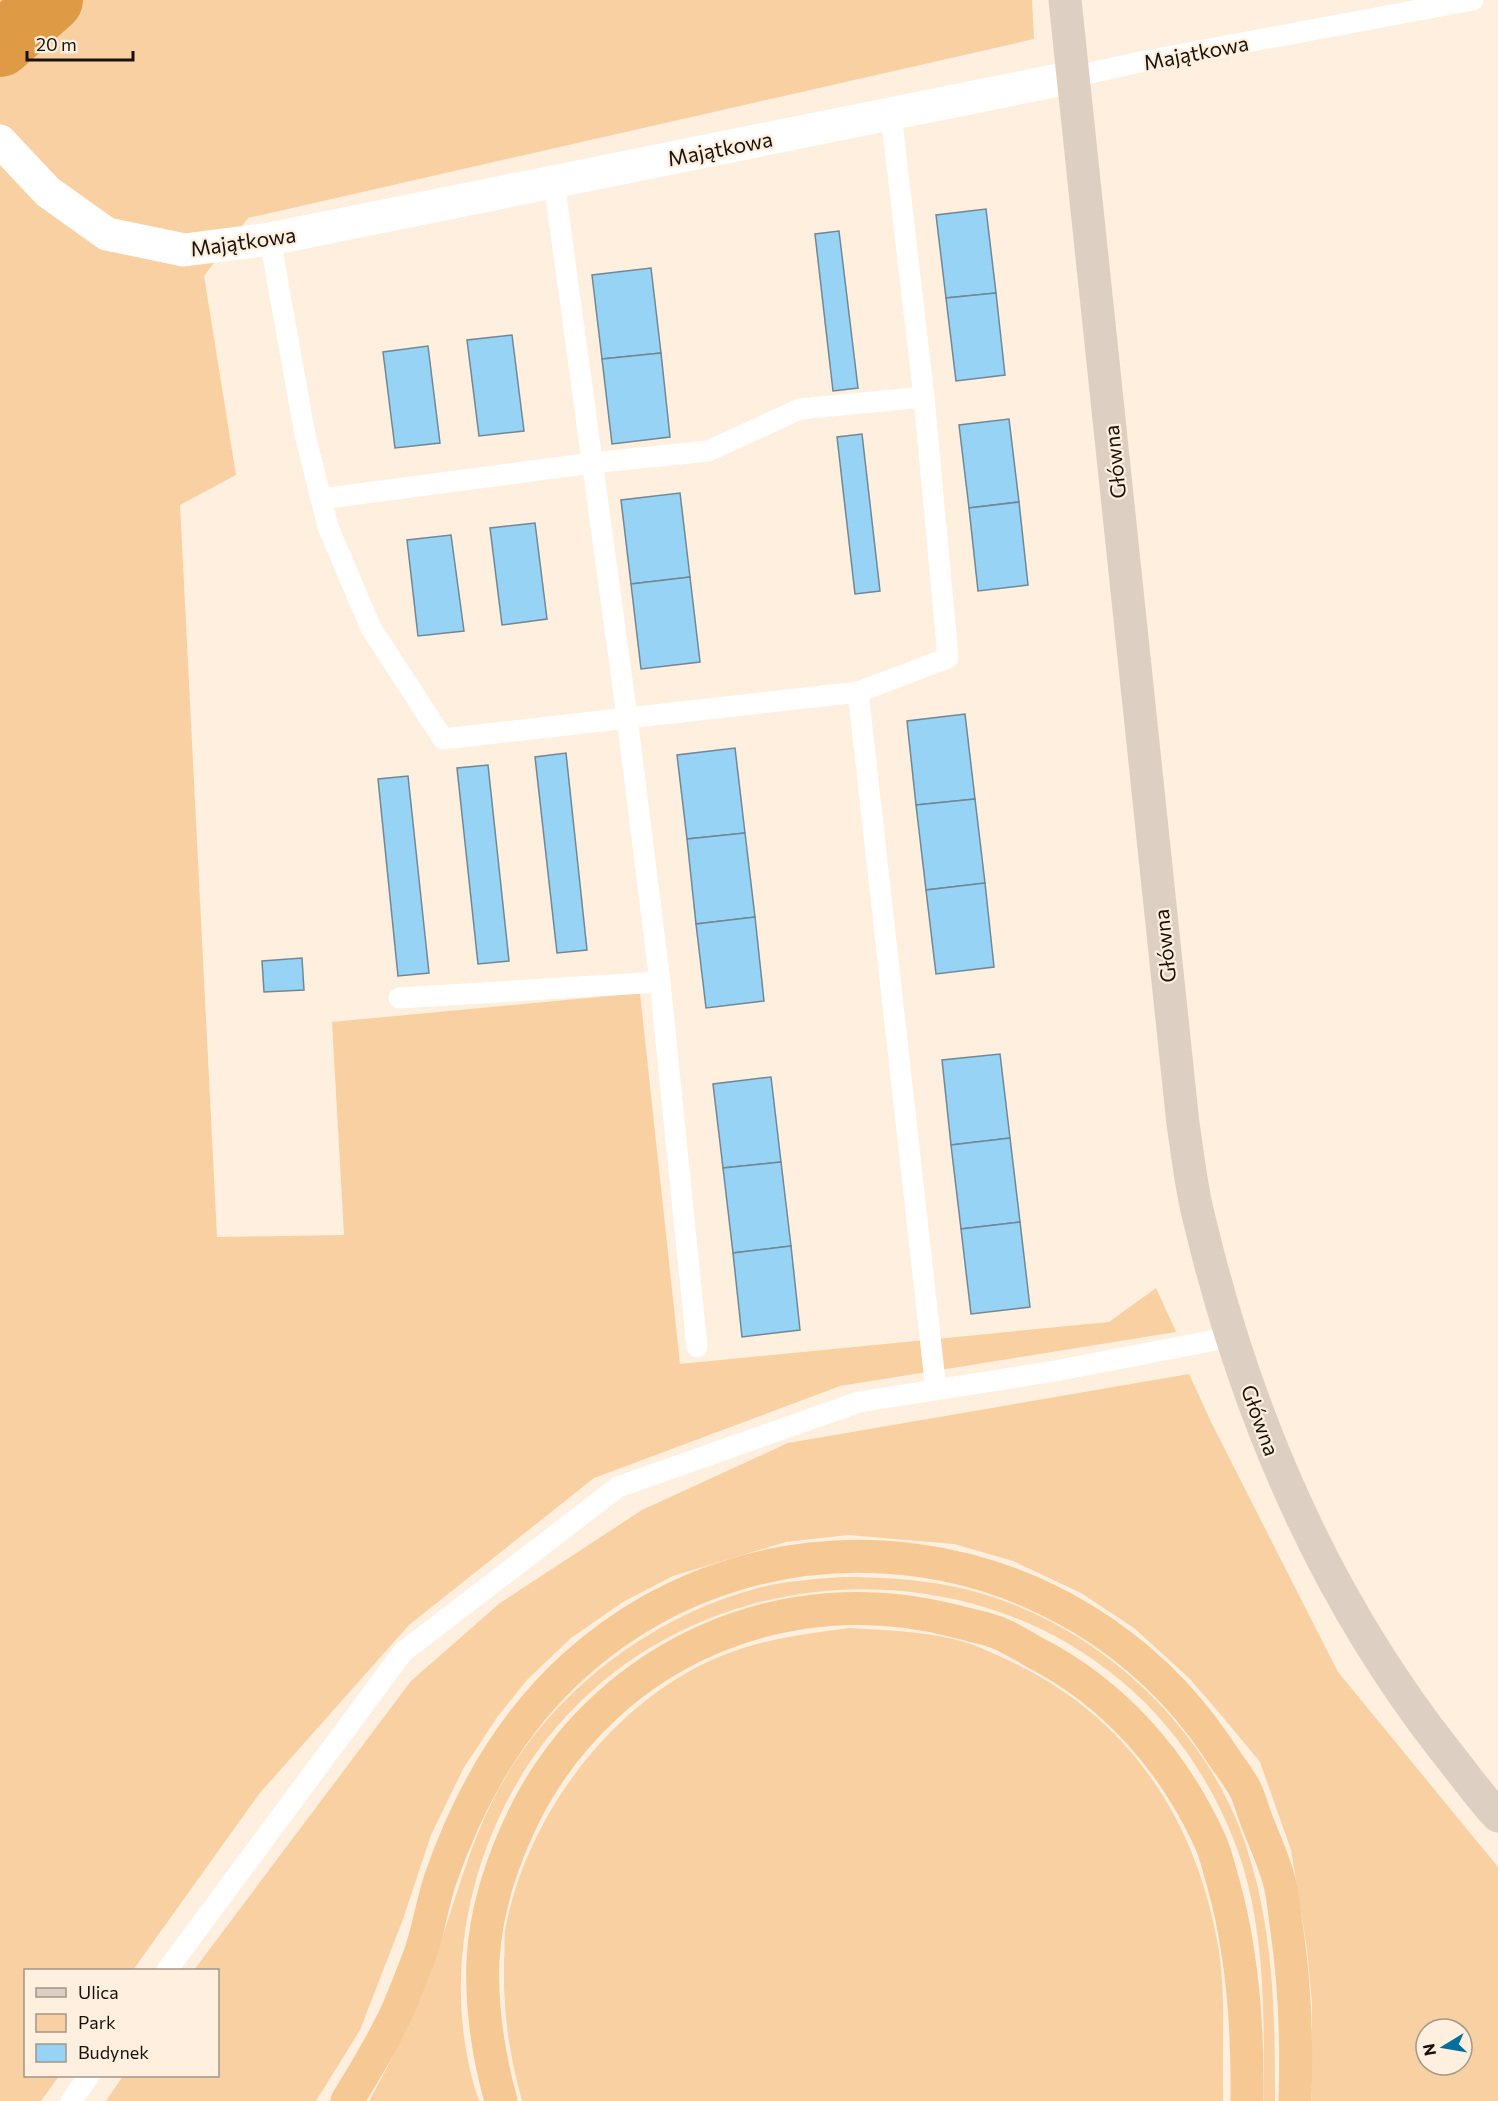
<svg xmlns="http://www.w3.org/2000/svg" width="1498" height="2101" viewBox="0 0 1498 2101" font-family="Commissioner,sans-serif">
<rect width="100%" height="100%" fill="#feefde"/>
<g fill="#f9d0a2" fill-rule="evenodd">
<path d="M0 0H1032L1034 39 248 218 204 276 236 475 180 505 217 1237 344 1235 332 1022 640 993 680 1364 1109 1322 1156 1288 1176 1332 840 1386 594 1478 409 1625 259 1794 133 1970H26V2076H59L41 2101H0Z"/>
<path d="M1189 1374 1212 1424 1338 1672 1498 1867V2101H1312V2003L1307 1949 1291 1850 1260 1762 1222 1716 1189 1678 1134 1628 1081 1593 1013 1561 954 1544 848 1535 786 1542 673 1576 623 1602 571 1638 527 1680 498 1716 463 1769 431 1835 403 1919 360 2030 316 2101H106L123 2076H218V1970H194L411 1681 500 1603 642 1510 788 1443ZM1426 2029H1462V2065H1426Z"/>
<path d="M843 1577C880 1577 915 1579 951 1586 1084 1612 1207 1721 1247 1849 1274 1932 1275 2015 1275 2101H1264C1264 2015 1266 1924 1235 1843 1099 1489 587 1511 478 1873 456 1947 454 2028 479 2101H369C396 2053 420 2001 438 1949 456 1899 469 1847 493 1800 545 1697 646 1618 758 1588 785 1581 815 1579 843 1577Z"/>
<path d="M849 1628C883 1630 919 1631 953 1639 976 1644 999 1656 1020 1666 1134 1723 1199 1826 1219 1952 1226 2000 1222 2052 1223 2101H522C509 2054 503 2012 504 1963 505 1952 504 1941 505 1931 526 1816 612 1701 721 1656 762 1639 806 1634 849 1628Z"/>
</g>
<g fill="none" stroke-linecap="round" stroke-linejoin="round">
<path stroke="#de9a44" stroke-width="64" d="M0 45 51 0"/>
</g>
<g fill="#97d3f5" stroke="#708896" stroke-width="1.5">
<path d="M986 209 996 293 946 298 936 215Z"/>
<path d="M839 231 858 388 833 391 815 234Z"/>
<path d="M651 268 661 353 602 359 592 275Z"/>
<path d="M996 293 1005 375 956 381 946 298Z"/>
<path d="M512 335 524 431 479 436 467 340Z"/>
<path d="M428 346 440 443 395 448 383 352Z"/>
<path d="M661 353 670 437 612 444 602 359Z"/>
<path d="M1009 419 1019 502 969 508 959 425Z"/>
<path d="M862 434 880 591 855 594 837 437Z"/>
<path d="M680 493 690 577 631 584 621 500Z"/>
<path d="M1019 502 1028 585 978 591 969 508Z"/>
<path d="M535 523 547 619 502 625 490 528Z"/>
<path d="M451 535 464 631 418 636 407 540Z"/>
<path d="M690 577 700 662 641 669 631 584Z"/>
<path d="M965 714 975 799 916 805 907 721Z"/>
<path d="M735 748 745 833 687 839 677 755Z"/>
<path d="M566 753 587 950 557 953 535 757Z"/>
<path d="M488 765 509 961 478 964 457 768Z"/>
<path d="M408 776 429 973 398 976 378 779Z"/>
<path d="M975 799 985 883 926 890 916 805Z"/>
<path d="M745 833 755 917 696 924 687 839Z"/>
<path d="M985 883 994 967 936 974 926 890Z"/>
<path d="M755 917 764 1001 706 1008 696 924Z"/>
<path d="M302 958 304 990 264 992 262 961Z"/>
<path d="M1000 1054 1010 1138 951 1145 942 1060Z"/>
<path d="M771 1077 781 1162 723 1168 713 1084Z"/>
<path d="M1010 1138 1020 1222 961 1229 951 1145Z"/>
<path d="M781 1162 791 1246 733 1253 723 1168Z"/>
<path d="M1020 1222 1030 1307 971 1314 961 1229Z"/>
<path d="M791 1246 800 1330 742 1337 733 1253Z"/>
</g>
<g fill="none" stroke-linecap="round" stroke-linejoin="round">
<g stroke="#fff" stroke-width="21">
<path d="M1073 77 1140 62 1473 0"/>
<path d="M891 114 924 397 948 658 858 692 936 1390"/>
<path d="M554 182 627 717 660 982 697 1347"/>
<path d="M270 239 305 435 321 499 592 463 708 451 800 409 924 397"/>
<path d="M321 499 328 527 371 628 443 739 858 692"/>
<path d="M399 998 660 982"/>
<path d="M167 1970 403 1652 618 1487 859 1402 1055 1371 1231 1337"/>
<path d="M71 2101 89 2076"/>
</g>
<path stroke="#fff" stroke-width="33" d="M0 141 48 192 107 234 184 250 270 239 1073 77"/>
<path stroke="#ddd0c2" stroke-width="33" d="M1065 0 1183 1124C1188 1155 1191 1188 1199 1218 1245 1412 1323 1596 1447 1753 1464 1774 1480 1797 1498 1816"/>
<g stroke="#f6c893" stroke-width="33">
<path d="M347 2101C362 2076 378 2051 391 2024 402 2003 410 1979 419 1957 428 1932 432 1905 440 1880 468 1799 512 1721 576 1664 770 1491 1072 1532 1217 1747 1225 1760 1236 1773 1244 1787 1250 1798 1253 1812 1258 1824 1265 1842 1273 1859 1278 1877 1283 1892 1284 1909 1286 1924 1295 1983 1297 2042 1295 2101"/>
<path d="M501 2101C488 2054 481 2009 483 1960 486 1906 505 1852 530 1804 613 1651 787 1577 955 1621 968 1625 983 1627 996 1632 1009 1637 1022 1645 1034 1652 1114 1693 1173 1760 1210 1841 1216 1854 1219 1869 1223 1882 1243 1953 1248 2027 1247 2101"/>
</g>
</g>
<g text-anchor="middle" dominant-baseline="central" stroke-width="4.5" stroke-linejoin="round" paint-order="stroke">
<g font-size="21" fill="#18120b" stroke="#feefde">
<text transform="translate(1196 52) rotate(-11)">Majątkowa</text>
<text transform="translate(720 148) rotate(-11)">Majątkowa</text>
<text transform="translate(243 241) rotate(-8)">Majątkowa</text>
<text transform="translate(1114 462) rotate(-96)">Główna</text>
<text transform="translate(1164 946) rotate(-96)">Główna</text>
<text transform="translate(1261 1420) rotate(70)">Główna</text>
</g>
</g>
<rect x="24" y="1969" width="195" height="108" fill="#feefde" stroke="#a2978a" stroke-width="1.5"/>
<rect x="36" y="1988" width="30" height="9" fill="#ddd0c2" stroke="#a2978a" stroke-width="1.5"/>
<text x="78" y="1999" font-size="18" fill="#18120b">Ulica</text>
<rect x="36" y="2014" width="30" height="18" fill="#f9d0a2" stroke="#a2978a" stroke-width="1.5"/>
<text x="78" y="2029" font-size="18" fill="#18120b">Park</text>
<rect x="36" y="2044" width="30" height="18" fill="#97d3f5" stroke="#a2978a" stroke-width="1.5"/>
<text x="78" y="2059" font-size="18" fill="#18120b">Budynek</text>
<g transform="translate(1444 2047) rotate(259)"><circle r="28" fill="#feefde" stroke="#a2978a" stroke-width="1.5"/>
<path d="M0-4.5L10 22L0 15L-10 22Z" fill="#01709c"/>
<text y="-9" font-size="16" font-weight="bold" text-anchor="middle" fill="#18120b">N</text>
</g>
<path d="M27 51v9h106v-9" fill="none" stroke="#18120b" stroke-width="3"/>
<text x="36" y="51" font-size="18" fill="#18120b" stroke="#feefde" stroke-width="4.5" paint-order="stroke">20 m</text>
</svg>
